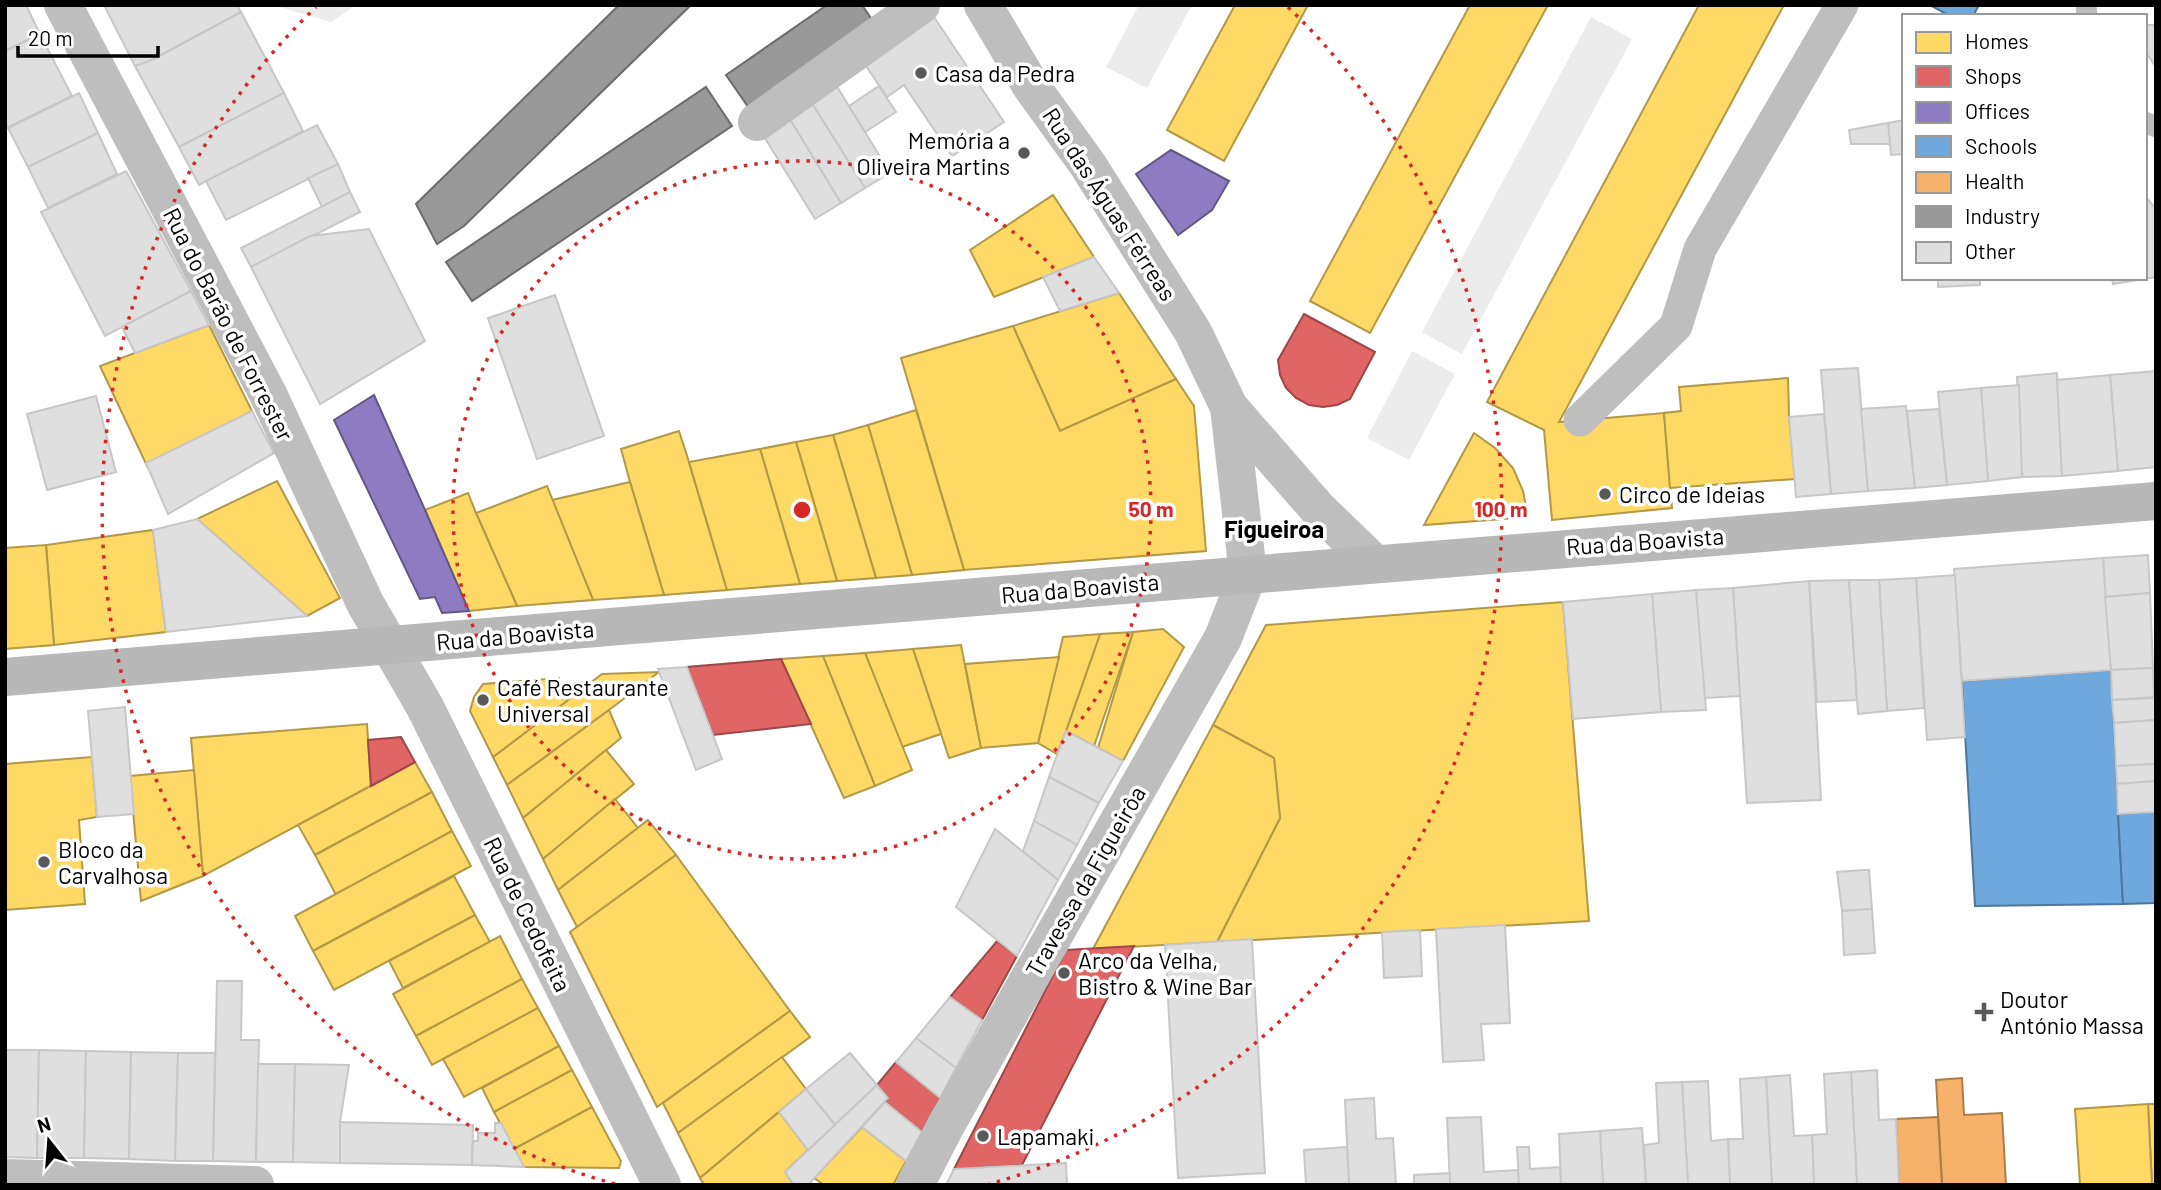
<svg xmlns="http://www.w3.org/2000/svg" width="2161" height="1190" viewBox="0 0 2161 1190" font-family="Barlow,sans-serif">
<rect width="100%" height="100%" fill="#fff"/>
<g fill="#ececec">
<path d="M273 5H356L331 22Z"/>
<path d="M1139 5H1192L1147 88 1106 67Z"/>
<path d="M1591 17 1632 39 1462 354 1422 332Z"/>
<path d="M1412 351 1455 374 1409 460 1367 438Z"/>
</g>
<g fill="#ffd966" stroke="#b29847" stroke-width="2">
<path d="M1235 5H1308L1224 161 1167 130Z"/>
<path d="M1470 5H1548L1370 333 1310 301Z"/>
<path d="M1699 5H1784L1559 422 1664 413 1672 508 1552 520 1544 430 1487 402Z"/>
<path d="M1053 195 1094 257 994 297 970 250Z"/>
<path d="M1119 293 1176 379 1060 431 1013 326Z"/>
<path d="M209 325 252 411 148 468 100 366Z"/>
<path d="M1013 326 1060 431 1176 379 1194 406 1206 551 964 570 901 358Z"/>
<path d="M1788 378 1789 417 1795 479 1670 488 1664 413 1681 411 1679 387Z"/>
<path d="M916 410 964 570 912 575 868 425Z"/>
<path d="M868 425 912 575 876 578 833 435Z"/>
<path d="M679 431 689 462 727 590 664 595 630 482 621 449Z"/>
<path d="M1474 433 1495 448 1513 468 1523 491 1528 517 1424 525Z"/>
<path d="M833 435 876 578 837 581 796 442Z"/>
<path d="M796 442 837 581 800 584 760 449Z"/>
<path d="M760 449 800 584 727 590 689 462Z"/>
<path d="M277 481 340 598 307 616 197 519Z"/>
<path d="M630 482 664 595 593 600 552 500Z"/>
<path d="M547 486 593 600 517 606 476 513Z"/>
<path d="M468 493 476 513 517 606 469 611 425 510Z"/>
<path d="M153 530 166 632 54 645 46 545Z"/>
<path d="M46 545 54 645 5 649V548Z"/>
<path d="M1563 602 1589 921 1217 942 1280 818 1274 758 1213 725 1266 625Z"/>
<path d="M1163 629 1184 647 1123 761 1098 748 1133 632Z"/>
<path d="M1133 632 1094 746 1066 731 1100 634Z"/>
<path d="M1100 634 1066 731 1057 754 1038 743 1063 637Z"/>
<path d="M961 645 981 748 949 758 913 649Z"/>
<path d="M913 649 941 734 902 747 865 653Z"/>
<path d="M865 653 912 770 875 786 823 656Z"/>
<path d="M823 656 875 786 844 798 781 659Z"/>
<path d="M1059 657 1038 743 981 748 965 664Z"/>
<path d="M659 672 609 710 507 785 493 757 602 674Z"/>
<path d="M559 678 567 701 493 757 470 711 474 697 483 684Z"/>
<path d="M609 710 621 738 523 818 507 785Z"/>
<path d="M367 724 371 786 203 876 191 738Z"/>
<path d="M1213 725 1274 758 1280 818 1217 942 1093 949Z"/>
<path d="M606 750 634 784 543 859 523 818Z"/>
<path d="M92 757 97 817 79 820 85 904 5 910V764Z"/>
<path d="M415 762 432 792 315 855 298 825Z"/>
<path d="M194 770 203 876 141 901 130 776Z"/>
<path d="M432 792 452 831 336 895 315 855Z"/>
<path d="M615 799 638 828 558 890 543 859Z"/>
<path d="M648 820 676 855 577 927 558 890Z"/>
<path d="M452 831 471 866 313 951 295 916Z"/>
<path d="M676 855 790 1011 657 1107 570 932Z"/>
<path d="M454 876 475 915 334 990 313 951Z"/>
<path d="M475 915 490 942 403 988 389 961Z"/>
<path d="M500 936 522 979 416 1036 393 994Z"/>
<path d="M522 979 538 1008 432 1065 416 1036Z"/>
<path d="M538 1008 559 1046 464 1097 443 1059Z"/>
<path d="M790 1011 810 1037 678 1133 663 1103Z"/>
<path d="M559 1046 572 1070 494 1112 482 1088Z"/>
<path d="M782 1057 806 1089 700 1178 678 1133Z"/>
<path d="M572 1070 592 1107 514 1149 494 1112Z"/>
<path d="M2148 1104H2156V1185H2152Z"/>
<path d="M2148 1104 2152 1185H2080L2075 1109Z"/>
<path d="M592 1107 621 1161 619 1168 524 1167 514 1149Z"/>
<path d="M779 1112 808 1150 785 1172 794 1185H704L700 1178Z"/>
<path d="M862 1127 906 1161 893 1185H824L814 1178Z"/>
</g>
<g fill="#e06666" stroke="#9d4747" stroke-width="2">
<path d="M1304 314 1375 352 1350 399 1337 405 1323 407 1309 405 1296 398 1286 388 1280 375 1278 360Z"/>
<path d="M781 659 811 724 713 735 687 667Z"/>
<path d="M401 737 415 762 371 786 368 740Z"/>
<path d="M997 941 1017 956 982 1020 950 997Z"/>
<path d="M1134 946 1022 1165 954 1169 1066 950Z"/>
<path d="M896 1062 940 1098 922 1132 885 1102 888 1098 877 1085Z"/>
</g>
<g fill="#8e7cc3" stroke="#635788" stroke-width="2">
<path d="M1171 150 1229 181 1212 210 1178 235 1136 174Z"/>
<path d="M374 395 425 510 469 611 442 613 435 597 420 599 334 420Z"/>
</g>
<g fill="#6fa8dc" stroke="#4e769a" stroke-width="2">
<path d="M1930 5H1979L1973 16H1950Z"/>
<path d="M2111 670 2123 904 1975 906 1962 681Z"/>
<path d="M2156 812V903L2123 904 2118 814Z"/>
</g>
<g fill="#f6b26b" stroke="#ac7d4b" stroke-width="2">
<path d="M1962 1078 1964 1115 2002 1113 2006 1185H1942L1936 1080Z"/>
<path d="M1938 1117 1942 1185H1899L1896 1119Z"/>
</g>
<g fill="#999" stroke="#6b6b6b" stroke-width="2">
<path d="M619 5H691L464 226 437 244 416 204Z"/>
<path d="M827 5H862L875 24 751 111 726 75Z"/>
<path d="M706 87 732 126 472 301 446 262Z"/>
</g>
<g fill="#dfdfdf" stroke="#c7c7c7" stroke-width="2">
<path d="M5 5H26L40 34 5 51Z"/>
<path d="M104 5H237L241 12 152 60 135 66Z"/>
<path d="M241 12 284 93 179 147 135 66 152 60Z"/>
<path d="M932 14 1004 122 952 156 904 85 887 97 862 60Z"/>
<path d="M2145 25H2156V67L2145 51Z"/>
<path d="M40 34 72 96 5 129V51Z"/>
<path d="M833 80 890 173 865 188 808 97Z"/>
<path d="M879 86 896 112 865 132 849 106Z"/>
<path d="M79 93 98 133 28 167 8 128Z"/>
<path d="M284 93 303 131 199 185 179 147Z"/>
<path d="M808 97 865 188 841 203 786 113Z"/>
<path d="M786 113 841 203 815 219 760 130Z"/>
<path d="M1904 120V154L1891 155 1888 123Z"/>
<path d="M1888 123 1890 144H1851L1849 130Z"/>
<path d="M317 125 338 164 226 220 206 181Z"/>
<path d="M98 133 117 174 48 208 28 167Z"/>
<path d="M338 164 350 192 322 207 308 178Z"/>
<path d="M126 171 191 291 105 336 41 212Z"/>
<path d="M350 192 360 212 251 267 241 248Z"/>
<path d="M2145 196 2156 209V277L2113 284 2112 278H2145Z"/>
<path d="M369 229 425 341 320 404 251 267 310 236Z"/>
<path d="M1094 257 1119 293 1060 311 1043 277Z"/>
<path d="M1938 278H1980V285L1938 287Z"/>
<path d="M191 291 209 325 135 353 122 327Z"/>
<path d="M555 295 604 436 537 459 488 318Z"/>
<path d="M1858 368 1868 491 1831 494 1821 370Z"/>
<path d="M2156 371V467L2118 471 2110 375Z"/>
<path d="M2057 373 2062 476 2022 477 2017 377Z"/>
<path d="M2110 375 2118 471 2062 476 2057 380Z"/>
<path d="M2019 385 2022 477 1988 481 1981 388Z"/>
<path d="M1981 388 1988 481 1947 485 1938 392Z"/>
<path d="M96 396 116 472 47 490 27 414Z"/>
<path d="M1906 406 1915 488 1868 491 1861 409Z"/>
<path d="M1939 409 1947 485 1915 488 1907 411Z"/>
<path d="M252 411 274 453 168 514 146 463Z"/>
<path d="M1824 414 1831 494 1796 497 1789 417Z"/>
<path d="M197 519 307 616 166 632 153 530Z"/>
<path d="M2148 555 2150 593 2105 597 2103 558Z"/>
<path d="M2103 558 2111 670 1962 681 1954 569Z"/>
<path d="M1955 575 1965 737 1927 740 1916 578Z"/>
<path d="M1916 578 1924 708 1887 711 1879 580Z"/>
<path d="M1849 580 1857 700 1817 702 1809 581Z"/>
<path d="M1849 580H1879L1887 711 1858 714Z"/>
<path d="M1809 581 1821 800 1747 803 1733 588Z"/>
<path d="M1733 588 1740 696 1704 698 1696 590Z"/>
<path d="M1696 590 1706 710 1661 712 1652 594Z"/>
<path d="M2150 593 2153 668 2111 670 2105 597Z"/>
<path d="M1652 594 1661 712 1573 719 1563 602Z"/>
<path d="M687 667 722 759 696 770 658 669Z"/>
<path d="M2153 668 2154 697 2112 700 2111 670Z"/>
<path d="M2156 698V720L2114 723 2112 700Z"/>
<path d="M125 707 134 814 97 817 88 711Z"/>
<path d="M2156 720V764L2116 766 2114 723Z"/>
<path d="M1066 731 1123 761 1099 803 1049 777Z"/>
<path d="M2156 764V781L2117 784 2116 766Z"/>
<path d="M1049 777 1099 803 1077 845 1034 821Z"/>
<path d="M2156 781V812L2118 814 2117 784Z"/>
<path d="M1034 821 1077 845 1058 880 1023 851Z"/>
<path d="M995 829 1058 880 1017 956 956 907Z"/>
<path d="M1863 870H1869L1872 909 1842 911 1837 872Z"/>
<path d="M1872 909 1875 953 1844 955 1842 911Z"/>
<path d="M1505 925 1510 1023 1481 1024 1484 1060 1443 1062 1436 929Z"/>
<path d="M1420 930 1422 976 1384 978 1382 932Z"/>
<path d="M1252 939 1265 1173 1178 1178 1165 945Z"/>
<path d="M217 981H242L241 1040H259L256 1162 213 1161Z"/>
<path d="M950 997 982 1020 956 1068 916 1038Z"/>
<path d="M916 1038 956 1068 940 1098 896 1062Z"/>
<path d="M5 1050H39L37 1158 5 1157Z"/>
<path d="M39 1050 86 1051 84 1158H37Z"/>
<path d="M86 1051 131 1052 129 1159 84 1158Z"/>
<path d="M131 1052 178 1053 175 1161 129 1159Z"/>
<path d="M178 1053H215L213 1161H175Z"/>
<path d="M850 1053 877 1085 835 1125 806 1089Z"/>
<path d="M258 1064H295L293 1162H256Z"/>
<path d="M295 1064 349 1065 340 1122V1163L293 1162Z"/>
<path d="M1877 1070 1879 1120 1896 1119 1899 1185H1857L1851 1072Z"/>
<path d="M1851 1072 1857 1185H1814L1812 1135 1827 1134 1824 1074Z"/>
<path d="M1790 1075 1794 1136 1812 1135 1814 1185H1772L1766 1077Z"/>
<path d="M1766 1077 1772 1185H1730L1728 1139H1743L1740 1079Z"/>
<path d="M1708 1081 1711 1141 1728 1139 1730 1185H1688L1682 1082Z"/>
<path d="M1682 1082 1688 1185H1646L1644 1145 1659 1143 1656 1083Z"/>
<path d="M877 1085 888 1098 808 1185H794L785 1172Z"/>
<path d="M806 1089 835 1125 808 1150 779 1112Z"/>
<path d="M1374 1098 1376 1139 1393 1138 1396 1185H1349L1345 1100Z"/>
<path d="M885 1102 922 1132 906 1161 862 1127Z"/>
<path d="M1481 1117 1484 1172 1518 1170 1519 1185H1450L1447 1118Z"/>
<path d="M340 1122 473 1125 472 1165 340 1163Z"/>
<path d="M495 1123H501L524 1167 472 1165 473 1141H478V1133H495Z"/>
<path d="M1642 1128 1646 1185H1603L1600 1131Z"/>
<path d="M1600 1131 1603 1185H1561L1559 1134Z"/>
<path d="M1347 1147 1349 1185H1306L1304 1150Z"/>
<path d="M1517 1147H1529L1530 1169 1560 1167 1561 1185H1519Z"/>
<path d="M1066 1163 1067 1185H946L954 1169Z"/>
<path d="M1450 1173V1185H1414V1175Z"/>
</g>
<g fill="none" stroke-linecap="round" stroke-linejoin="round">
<g stroke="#bebebe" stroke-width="21">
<path d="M2086 5 2087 16"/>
<path d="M2145 122 2156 127"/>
</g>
<path stroke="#bebebe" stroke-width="33" d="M1580 420 1676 326 1700 249 1842 5"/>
<g stroke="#bebebe" stroke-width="38">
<path d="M63 5 268 394 365 603 425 707 662 1185"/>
<path d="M983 5 1031 86 1088 165 1193 332 1229 407 1318 509 1374 563"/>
<path d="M757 122 921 5"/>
<path d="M5 1178 255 1185"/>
<path d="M915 1185 946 1125 1223 638 1248 574 1229 407"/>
</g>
<path stroke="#b8b8b8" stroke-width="38" d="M5 677C722 618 1439 557 2156 501"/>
</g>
<g fill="none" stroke="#d62828" stroke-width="3.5" stroke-dasharray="3.5 7">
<circle cx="802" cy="510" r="349"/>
<path d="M615 1184A699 699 0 0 1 316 7M1288 7A699 699 0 0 1 989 1184"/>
</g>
<g fill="#595959" stroke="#fff" stroke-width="2.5">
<circle cx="921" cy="73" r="7"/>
<circle cx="1024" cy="153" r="7"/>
<circle cx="1605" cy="494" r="7"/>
<circle cx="483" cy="700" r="7"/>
<circle cx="44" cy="862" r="7"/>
<circle cx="1064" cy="973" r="7"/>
<path d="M1980.5 1001.5h7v7h7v7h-7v7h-7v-7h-7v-7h7z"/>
<circle cx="983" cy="1136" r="7"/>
</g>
<g text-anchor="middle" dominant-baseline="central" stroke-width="7" stroke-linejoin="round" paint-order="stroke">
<g font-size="23" fill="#000" stroke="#fff" text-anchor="start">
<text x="935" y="73">Casa da Pedra</text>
<text x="1010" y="140" text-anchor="end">Memória a<tspan x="1010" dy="26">Oliveira Martins</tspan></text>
<text x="1619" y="494">Circo de Ideias</text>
<text x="497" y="687">Café Restaurante<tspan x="497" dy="26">Universal</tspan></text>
<text x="58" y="849">Bloco da<tspan x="58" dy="26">Carvalhosa</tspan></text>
<text x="1078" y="960">Arco da Velha,<tspan x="1078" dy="26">Bistro &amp; Wine Bar</tspan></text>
<text x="2000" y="999">Doutor<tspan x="2000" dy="26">António Massa</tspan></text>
<text x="997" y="1136">Lapamaki</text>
</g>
<g font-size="23" fill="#000" stroke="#fff">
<text transform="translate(1110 204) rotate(57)">Rua das Águas Férreas</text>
<text transform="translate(229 324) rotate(63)">Rua do Barão de Forrester</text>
<text transform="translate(1645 541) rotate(-4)">Rua da Boavista</text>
<text transform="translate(1080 588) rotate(-5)">Rua da Boavista</text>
<text transform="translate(515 635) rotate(-5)">Rua da Boavista</text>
<text transform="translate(1085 881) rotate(-60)">Travessa da Figueirôa</text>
<text transform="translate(528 914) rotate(64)">Rua de Cedofeita</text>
</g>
<g font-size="24" font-weight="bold" fill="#000" stroke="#fff">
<text x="1274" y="528">Figueiroa</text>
</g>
</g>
<circle cx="802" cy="510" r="10" fill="#d62828" stroke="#fff" stroke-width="3.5"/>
<g font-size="21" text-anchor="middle" font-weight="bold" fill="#d62828" stroke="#fff" stroke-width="7" stroke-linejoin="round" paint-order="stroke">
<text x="1151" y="517">50 m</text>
<text x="1501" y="517">100 m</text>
</g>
<rect width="2161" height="1190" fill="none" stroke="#000000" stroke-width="14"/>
<rect x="1902" y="14" width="245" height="266" fill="#ffffff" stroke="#999999" stroke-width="2"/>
<rect x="1916" y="32" width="35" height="21" fill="#ffd966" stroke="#999999" stroke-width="2"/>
<text x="1965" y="49" font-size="21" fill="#000000">Homes</text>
<rect x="1916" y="66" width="35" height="21" fill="#e06666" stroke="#999999" stroke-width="2"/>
<text x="1965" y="84" font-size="21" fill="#000000">Shops</text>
<rect x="1916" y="102" width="35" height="21" fill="#8e7cc3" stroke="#999999" stroke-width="2"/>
<text x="1965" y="119" font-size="21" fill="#000000">Offices</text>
<rect x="1916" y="136" width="35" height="21" fill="#6fa8dc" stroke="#999999" stroke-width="2"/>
<text x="1965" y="154" font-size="21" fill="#000000">Schools</text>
<rect x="1916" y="172" width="35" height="21" fill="#f6b26b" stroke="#999999" stroke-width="2"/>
<text x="1965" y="189" font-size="21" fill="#000000">Health</text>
<rect x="1916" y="206" width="35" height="21" fill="#999999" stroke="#999999" stroke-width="2"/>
<text x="1965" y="224" font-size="21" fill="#000000">Industry</text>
<rect x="1916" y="242" width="35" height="21" fill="#dfdfdf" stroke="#999999" stroke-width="2"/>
<text x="1965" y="259" font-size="21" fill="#000000">Other</text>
<g transform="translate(49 1141) rotate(343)" stroke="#ffffff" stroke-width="5" paint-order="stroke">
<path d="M0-5L12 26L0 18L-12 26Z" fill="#000000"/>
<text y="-10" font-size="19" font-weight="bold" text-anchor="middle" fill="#000000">N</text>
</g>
<path d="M18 46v10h140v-10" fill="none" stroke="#000000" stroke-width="3.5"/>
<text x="28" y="46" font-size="21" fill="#000000" stroke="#ffffff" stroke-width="5" paint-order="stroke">20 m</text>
</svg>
